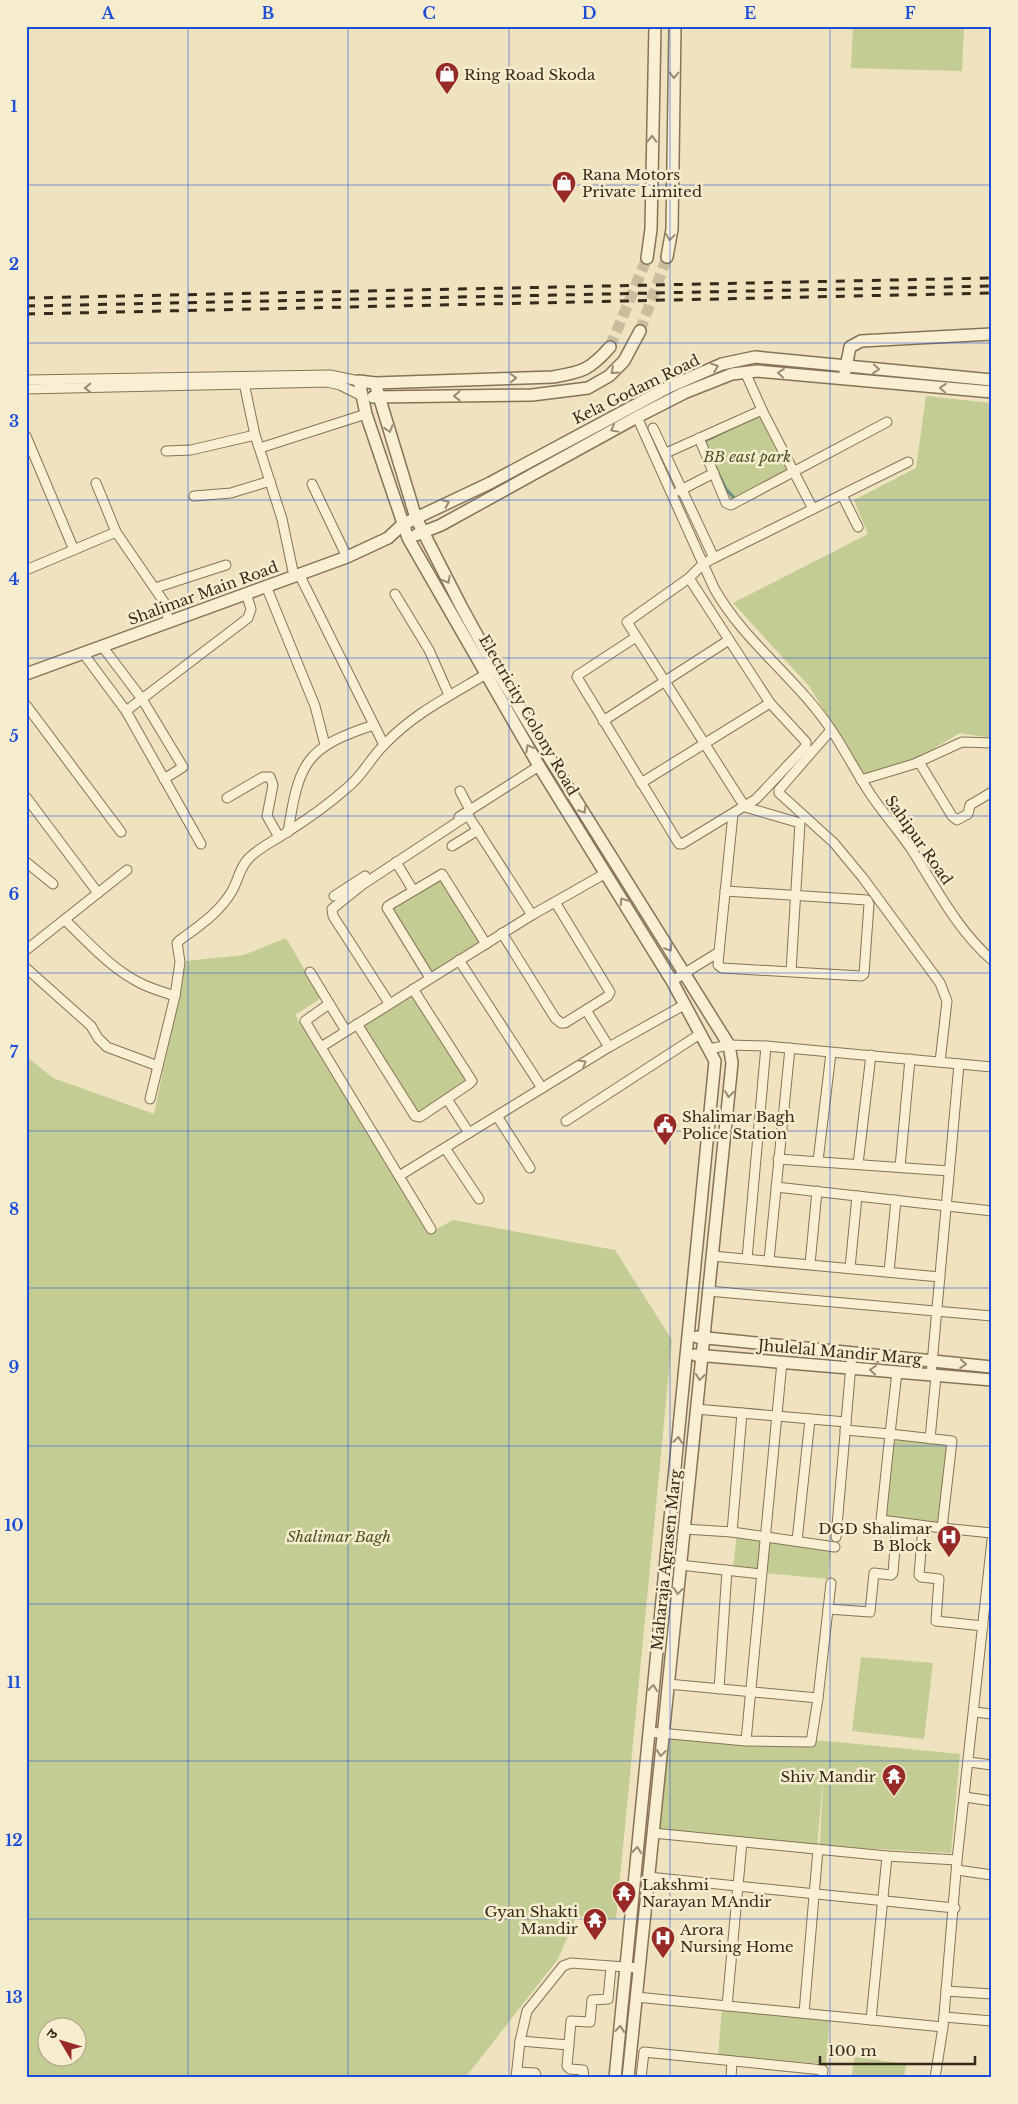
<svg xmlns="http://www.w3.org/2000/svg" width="1018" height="2104" viewBox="0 0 1018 2104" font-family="'Libre Baskerville','Noto Sans Devanagari',serif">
<rect width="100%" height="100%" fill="#eee2bf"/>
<g fill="#c3cc93" fill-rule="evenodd">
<path d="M853 26H964L962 71 851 68Z"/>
<path d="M926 396 992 403V738L960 733 916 759 864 774 809 686 733 603 868 534 854 500 916 468Z"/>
<path d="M762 413 791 470 731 500 703 442Z"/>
<path d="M440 877 480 942 430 973 390 908Z"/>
<path d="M286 938 321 998 295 1015 428 1234 453 1220 615 1250 672 1340 616 1919 576 1917 558 1959 465 2078H26V1056L53 1078 154 1114 186 961 244 955ZM48 2026H78V2056H48Z"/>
<path d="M412 993 468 1082 418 1114 361 1025Z"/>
<path d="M894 1438 948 1443 939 1524 885 1519Z"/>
<path d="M737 1532 832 1541 828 1579 733 1570Z"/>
<path d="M861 1657 933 1663 924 1739 852 1731Z"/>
<path d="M668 1736 826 1741 960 1754 951 1853 820 1846 823 1778 817 1848 658 1832Z"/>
<path d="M722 2009 830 2018 826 2064 718 2055Z"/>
<path d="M855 2057 906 2064 904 2078H851Z"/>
</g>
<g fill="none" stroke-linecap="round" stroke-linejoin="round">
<path stroke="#698e86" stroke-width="3" d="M762 413 791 470 736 500 726 489 703 442Z"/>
<g stroke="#c9bd9e" stroke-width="11" stroke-dasharray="11 5.5" stroke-linecap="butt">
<path d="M640 331 667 257"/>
<path d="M610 347 647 258"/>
</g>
<defs>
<g id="minor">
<path d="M745 372 763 412 813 509"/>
<path d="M26 380 330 375 359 381"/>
<path d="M244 383 255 435"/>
<path d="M26 389 327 382 340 385 362 396"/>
<path d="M637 417 714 588C744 642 798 679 832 731 846 752 857 774 871 795 884 814 899 831 912 850 936 888 958 931 992 960"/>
<path d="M653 428 714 558"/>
<path d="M26 436 74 550"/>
<path d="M699 438 726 503 731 505 887 422"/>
<path d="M260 448 366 414"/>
<path d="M166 451 191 450 255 435 282 519 294 576"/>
<path d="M666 453 762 410"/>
<path d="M96 483 116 532 164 602 169 622"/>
<path d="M312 484 347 557"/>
<path d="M679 491 714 473"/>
<path d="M842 495 858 527"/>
<path d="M194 496 231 493 270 481"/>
<path d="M26 570 116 532"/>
<path d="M299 574 384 745"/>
<path d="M689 578 703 564 712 559 908 462"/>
<path d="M266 586 315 706 325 745"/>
<path d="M155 588 226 565"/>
<path d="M395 594 429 650 449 695"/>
<path d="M636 637 578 675 577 677 679 844H682L756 799 806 746V742L770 703 689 578 627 622 745 807 800 823 791 971"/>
<path d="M102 646 142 699 183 767 164 779"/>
<path d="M83 653 126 711 201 844"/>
<path d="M26 705 121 832"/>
<path d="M126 711 248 618 251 609 246 593"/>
<path d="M603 721 729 640"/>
<path d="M831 730 779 790V793L834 843 863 878 940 983 947 1001 940 1062"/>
<path d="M919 762 952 816 957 820 968 814 970 805 992 792"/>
<path d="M861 780 914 764 962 742 992 743"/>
<path d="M641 783 770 703"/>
<path d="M460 791 470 810"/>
<path d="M26 797 98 893 26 950"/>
<path d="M227 798 263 777H270L273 785 267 816 279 837"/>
<path d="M459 817 539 766"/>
<path d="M288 832C299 763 305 747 374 725"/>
<path d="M452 846 478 830"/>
<path d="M26 862 53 884"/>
<path d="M396 862 413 890"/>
<path d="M98 893 127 870"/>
<path d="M334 896 365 876"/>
<path d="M65 920C89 943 111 969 142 984 152 989 164 992 175 996"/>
<path d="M502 933 555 1018 561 1023H565L608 996 610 992 555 902"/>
<path d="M719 952 718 965 722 968 861 976 864 974 869 904 867 900 725 891"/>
<path d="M459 960 542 1088"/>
<path d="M26 968 91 1026 98 1038 107 1047 158 1066"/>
<path d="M310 972 346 1031"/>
<path d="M430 978 387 908 388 906 442 874 486 944"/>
<path d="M672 981 719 952 733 814"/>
<path d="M389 1003 333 916 332 909 362 885 465 817H469L532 915"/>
<path d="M329 1004 305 1021 431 1229"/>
<path d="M586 1010 609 1047"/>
<path d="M357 1024 415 1116 420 1117 469 1084 472 1081 413 989"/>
<path d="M321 1047 532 915 606 873"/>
<path d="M709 1049 729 1045 766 1046 992 1067"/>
<path d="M150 1099 175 996 180 962 177 943 180 940C199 926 220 912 232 891 239 879 239 868 249 858 260 847 274 841 287 832 308 819 329 804 348 787 363 775 371 757 385 744 415 712 454 694 491 671"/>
<path d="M447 1099 469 1133"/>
<path d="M497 1116 530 1168"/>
<path d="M566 1121 700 1034"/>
<path d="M445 1148 479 1199"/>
<path d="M778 1159 949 1171"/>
<path d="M818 1161 831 1053"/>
<path d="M858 1164 871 1055"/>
<path d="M900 1167 910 1059"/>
<path d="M399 1176 609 1047 684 1005"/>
<path d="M776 1187 992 1211"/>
<path d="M712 1256 940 1277"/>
<path d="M747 1259 766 1046"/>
<path d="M769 1260 790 1048"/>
<path d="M810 1264 817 1191"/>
<path d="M850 1268 857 1196"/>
<path d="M889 1272 896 1200"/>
<path d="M708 1291 992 1316"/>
<path d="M931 1375 959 1064"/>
<path d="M696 1409 846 1422"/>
<path d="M845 1430 890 1434 897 1372"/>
<path d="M890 1434 952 1441 942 1528 881 1520Z"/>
<path d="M930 1439 936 1376"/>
<path d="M923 1526 919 1575 921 1577 939 1579 936 1621 983 1626"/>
<path d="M942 1528 992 1533"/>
<path d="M684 1529 732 1532 835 1547"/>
<path d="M732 1532 742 1413"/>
<path d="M836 1537 852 1353"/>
<path d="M797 1541 810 1419"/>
<path d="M680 1565 761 1574"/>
<path d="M828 1609 870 1612 874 1573 891 1575 893 1573 897 1523"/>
<path d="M668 1684 818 1698"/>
<path d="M719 1689 727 1570"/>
<path d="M974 1712 992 1714"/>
<path d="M649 1732 746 1741 811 1742 818 1698 831 1583"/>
<path d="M746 1741 782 1362"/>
<path d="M969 1762 992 1765"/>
<path d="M965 1797 992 1801"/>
<path d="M653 1833 887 1856 957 1860"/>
<path d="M957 1870 992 1875"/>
<path d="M648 1877 955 1908"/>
<path d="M946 1991 992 1994"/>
<path d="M636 1997 943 2027"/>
<path d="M727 2006 742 1842"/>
<path d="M804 2013 818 1849"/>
<path d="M944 2017 992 2021"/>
<path d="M871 2020 887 1856"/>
<path d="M520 2041 569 2045"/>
<path d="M517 2072 535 2073 537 2078"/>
<path d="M516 2078 520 2041 527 2011 563 1966 571 1963 639 1968"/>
<path d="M584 2078 583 2070 570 2069 567 2066 571 2021 590 2022 592 2000 608 1999 611 1967"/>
<path d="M641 2078 644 2052 823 2070 822 2078"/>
<path d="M731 2078 732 2061"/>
<path d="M935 2078 943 2027 957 1860 992 1540"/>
</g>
<g id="tertiary">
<path d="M667 257 672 229 675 26"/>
<path d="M647 258 651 229 655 26"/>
<path d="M610 347C590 370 582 372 553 377L375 383 359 381 366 414 408 538 539 766 672 981 715 1061 615 2078"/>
<path d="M845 372 850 347 861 341 992 334"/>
<path d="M375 383 416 518 461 606 495 668 549 757 729 1045 732 1063 628 2078"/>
<path d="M373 397 532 395 588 388 609 376 624 361 640 331"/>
<path d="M416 535 441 525 637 417 684 393 732 374 757 371 992 392"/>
<path d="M26 674 347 557 388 538 402 525 416 518 490 483 669 387 722 364 755 357 992 380"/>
<path d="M697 1337 992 1367"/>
<path d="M695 1355 992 1380"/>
</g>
</defs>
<use href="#minor" stroke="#877357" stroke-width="11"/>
<use href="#tertiary" stroke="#877357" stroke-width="14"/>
<use href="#minor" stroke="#f9efd2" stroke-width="9"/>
<use href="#tertiary" stroke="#f9efd2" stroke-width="11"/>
<g stroke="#362a1c" stroke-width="3" stroke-dasharray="9 9" stroke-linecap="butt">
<path d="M26 298 992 278"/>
<path d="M26 306 992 286"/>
<path d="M26 314 992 293"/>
</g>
</g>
<defs><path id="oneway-chevron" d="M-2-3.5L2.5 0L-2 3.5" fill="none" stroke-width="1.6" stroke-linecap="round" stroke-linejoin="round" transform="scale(1.25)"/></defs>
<g stroke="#988c77">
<use href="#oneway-chevron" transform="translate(674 75) rotate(91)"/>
<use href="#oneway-chevron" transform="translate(652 139) rotate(-89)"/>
<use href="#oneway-chevron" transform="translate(670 237) rotate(98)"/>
<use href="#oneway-chevron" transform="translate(715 367) rotate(-21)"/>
<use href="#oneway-chevron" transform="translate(876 369) rotate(5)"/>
<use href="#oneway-chevron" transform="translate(614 371) rotate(138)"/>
<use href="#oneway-chevron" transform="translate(781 373) rotate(-175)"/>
<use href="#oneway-chevron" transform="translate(513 378) rotate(-2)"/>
<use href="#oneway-chevron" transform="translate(88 388) rotate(178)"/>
<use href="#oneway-chevron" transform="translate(943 388) rotate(-175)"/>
<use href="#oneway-chevron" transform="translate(457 396) rotate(179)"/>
<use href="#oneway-chevron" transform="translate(389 429) rotate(73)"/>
<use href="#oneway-chevron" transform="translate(614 429) rotate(151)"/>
<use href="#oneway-chevron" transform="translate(446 503) rotate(-25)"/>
<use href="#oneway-chevron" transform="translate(447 580) rotate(62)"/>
<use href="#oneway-chevron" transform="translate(529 748) rotate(-119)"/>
<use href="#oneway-chevron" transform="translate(583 810) rotate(58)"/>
<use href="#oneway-chevron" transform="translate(623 901) rotate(-122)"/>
<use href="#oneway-chevron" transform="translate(669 948) rotate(58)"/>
<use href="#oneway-chevron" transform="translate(583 1063) rotate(-31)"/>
<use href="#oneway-chevron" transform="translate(729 1094) rotate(96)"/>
<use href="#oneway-chevron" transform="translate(963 1364) rotate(5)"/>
<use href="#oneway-chevron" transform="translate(873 1370) rotate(-175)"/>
<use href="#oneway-chevron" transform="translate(700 1377) rotate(96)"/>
<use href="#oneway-chevron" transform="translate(678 1440) rotate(-84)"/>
<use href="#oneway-chevron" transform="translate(678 1591) rotate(96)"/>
<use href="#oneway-chevron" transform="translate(653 1688) rotate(-84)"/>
<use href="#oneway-chevron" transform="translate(661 1753) rotate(96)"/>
<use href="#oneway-chevron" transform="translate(637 1850) rotate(-84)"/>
<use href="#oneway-chevron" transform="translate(620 2029) rotate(-84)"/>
</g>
<path fill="none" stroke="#1d4ed8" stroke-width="1" stroke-opacity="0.55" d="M188 26V2078M348 26V2078M509 26V2078M670 26V2078M830 26V2078M26 185H992M26 343H992M26 500H992M26 658H992M26 816H992M26 973H992M26 1131H992M26 1288H992M26 1446H992M26 1604H992M26 1761H992M26 1919H992"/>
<defs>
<symbol id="shop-pin" viewBox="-11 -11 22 30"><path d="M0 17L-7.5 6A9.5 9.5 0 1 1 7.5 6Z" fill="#972a26" stroke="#f6ecce"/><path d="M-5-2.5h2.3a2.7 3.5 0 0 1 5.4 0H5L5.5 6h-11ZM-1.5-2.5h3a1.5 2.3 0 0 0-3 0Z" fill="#fff"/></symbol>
<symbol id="civic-pin" viewBox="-11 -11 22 30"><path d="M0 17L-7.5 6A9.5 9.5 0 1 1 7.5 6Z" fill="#972a26" stroke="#f6ecce"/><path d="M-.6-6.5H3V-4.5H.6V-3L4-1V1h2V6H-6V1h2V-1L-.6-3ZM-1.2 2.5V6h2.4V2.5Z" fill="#fff"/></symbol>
<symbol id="hospital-pin" viewBox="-11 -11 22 30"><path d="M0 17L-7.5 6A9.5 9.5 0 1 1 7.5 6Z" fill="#972a26" stroke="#f6ecce"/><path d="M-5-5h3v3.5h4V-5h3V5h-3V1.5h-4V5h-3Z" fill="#fff"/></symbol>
<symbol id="temple-pin" viewBox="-11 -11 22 30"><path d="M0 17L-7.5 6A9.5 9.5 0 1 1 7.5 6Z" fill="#972a26" stroke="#f6ecce"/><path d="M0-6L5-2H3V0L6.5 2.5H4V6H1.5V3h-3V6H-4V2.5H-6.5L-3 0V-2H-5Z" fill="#fff"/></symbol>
</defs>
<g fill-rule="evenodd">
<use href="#shop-pin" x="433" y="60" width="28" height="38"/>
<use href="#shop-pin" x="550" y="169" width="28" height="38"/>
<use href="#civic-pin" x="651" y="1111" width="28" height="38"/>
<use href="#hospital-pin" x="935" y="1523" width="28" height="38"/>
<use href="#temple-pin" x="880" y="1762" width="28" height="38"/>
<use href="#temple-pin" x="610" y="1879" width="28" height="38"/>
<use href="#temple-pin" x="581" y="1906" width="28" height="38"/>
<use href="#hospital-pin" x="649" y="1924" width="28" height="38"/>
</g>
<g text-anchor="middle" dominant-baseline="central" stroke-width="5" stroke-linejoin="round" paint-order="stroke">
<g font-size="15" fill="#362a1c" stroke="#f6ecce" text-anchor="start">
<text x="464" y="74">Ring Road Skoda</text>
<text x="582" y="174">Rana Motors<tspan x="582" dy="17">Private Limited</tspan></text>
<text x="682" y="1116">Shalimar Bagh<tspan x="682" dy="17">Police Station</tspan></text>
<text x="932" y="1528" text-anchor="end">DGD Shalimar<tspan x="932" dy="17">B Block</tspan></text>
<text x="876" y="1776" text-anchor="end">Shiv Mandir</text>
<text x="642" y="1884">Lakshmi<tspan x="642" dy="17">Narayan MAndir</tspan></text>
<text x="578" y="1911" text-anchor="end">Gyan Shakti<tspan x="578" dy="17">Mandir</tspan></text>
<text x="680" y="1929">Arora<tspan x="680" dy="17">Nursing Home</tspan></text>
</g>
<g font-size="15" fill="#362a1c" stroke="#f6ecce">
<text transform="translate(636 389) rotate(-26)">Kela Godam Road</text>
<text transform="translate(203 593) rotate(-20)">Shalimar Main Road</text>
<text transform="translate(529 715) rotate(60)">Electricity Colony Road</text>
<text transform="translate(919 840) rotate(55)">Sahipur Road</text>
<text transform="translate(840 1352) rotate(5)">Jhulelal Mandir Marg</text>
<text transform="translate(666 1560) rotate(-84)">Maharaja Agrasen Marg</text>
</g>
<g font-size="15" font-style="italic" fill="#455322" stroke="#f6ecce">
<text x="747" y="456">BB east park</text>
<text x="339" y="1536">Shalimar Bagh</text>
</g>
</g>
<rect width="1018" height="2104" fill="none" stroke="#f6ecce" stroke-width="55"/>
<g transform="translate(62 2042) rotate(308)"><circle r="24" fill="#f6ecce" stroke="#a99e87"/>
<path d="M0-4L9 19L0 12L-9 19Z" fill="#972a26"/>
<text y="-8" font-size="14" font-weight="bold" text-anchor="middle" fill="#362a1c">उ</text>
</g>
<path d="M820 2056v8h155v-8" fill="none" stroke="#362a1c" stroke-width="2.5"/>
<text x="828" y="2056" font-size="15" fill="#362a1c" stroke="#f6ecce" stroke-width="4" paint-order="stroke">100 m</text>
<rect x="28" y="28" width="962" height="2048" fill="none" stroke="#1d4ed8" stroke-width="2"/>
<g font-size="16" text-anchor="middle" font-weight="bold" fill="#1d4ed8">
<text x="108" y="19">A</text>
<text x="268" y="19">B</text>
<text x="429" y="19">C</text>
<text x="589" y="19">D</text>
<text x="750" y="19">E</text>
<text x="910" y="19">F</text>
<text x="14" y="112">1</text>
<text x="14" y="270">2</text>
<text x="14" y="427">3</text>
<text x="14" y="585">4</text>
<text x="14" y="742">5</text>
<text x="14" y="900">6</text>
<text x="14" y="1058">7</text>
<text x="14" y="1215">8</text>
<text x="14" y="1373">9</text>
<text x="14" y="1531">10</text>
<text x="14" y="1688">11</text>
<text x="14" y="1846">12</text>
<text x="14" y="2003">13</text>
</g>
</svg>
